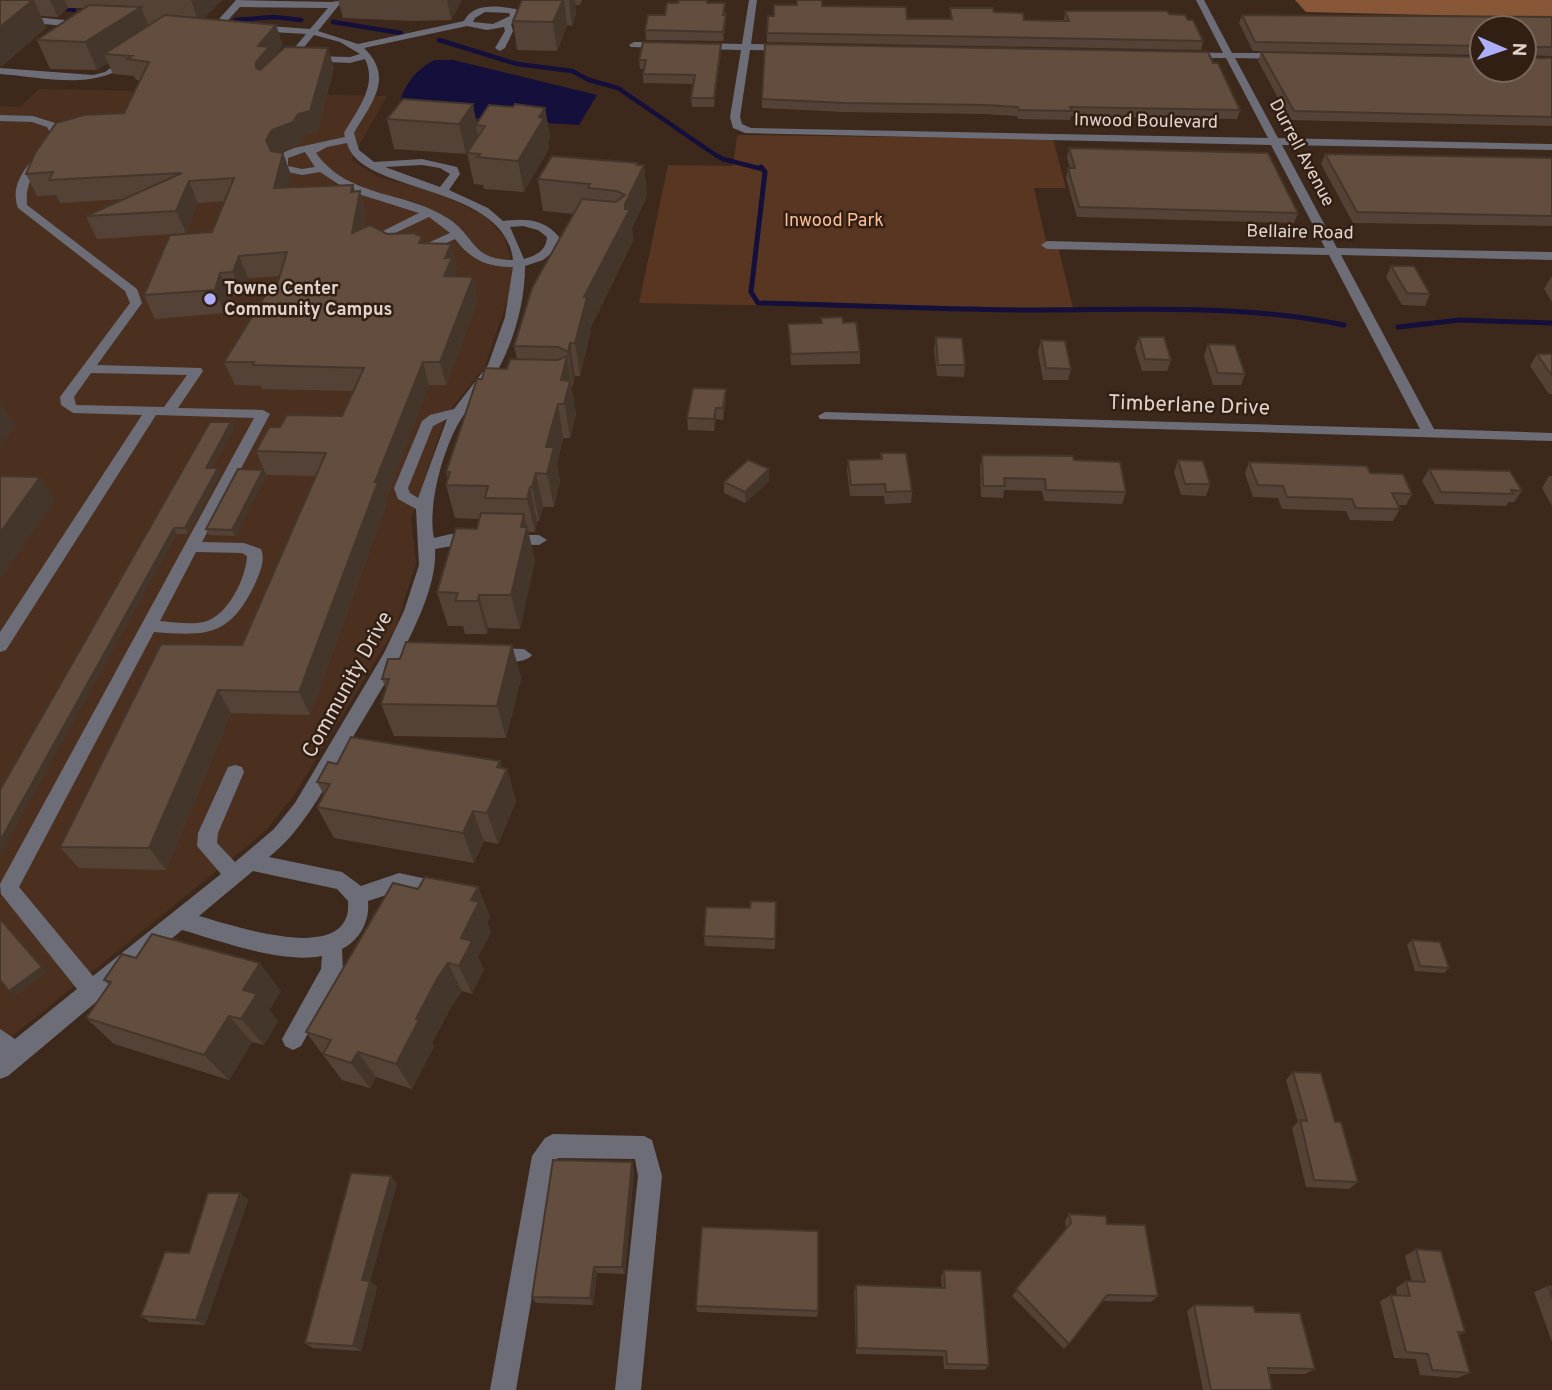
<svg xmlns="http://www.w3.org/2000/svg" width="1552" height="1390" viewBox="0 0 1552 1390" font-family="Overpass,sans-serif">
<rect width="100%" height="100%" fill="#3d281c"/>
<path fill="#4b3020" d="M39 89 387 96 351 160 379 177 438 193 484 215 505 238 514 271 511 289 484 368 452 407 443 424 411 518 416 562 396 627 293 797 266 830 245 848 0 1046V106L20 107Z"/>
<path fill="#583621" d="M740 135 1053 139 1066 188H1034L1046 241 1057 242 1074 312 639 303 668 165 733 166 737 136Z"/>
<path fill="#885738" d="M1295 0H1552V18L1306 12Z"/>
<path fill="#150f3b" d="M435 60H453L597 95 579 125 416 115 400 110C398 90 418 67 435 60Z"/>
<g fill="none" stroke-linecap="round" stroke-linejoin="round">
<g stroke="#150f3b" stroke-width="4.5">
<path d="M57 8 74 10"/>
<path d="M235 20 274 17 301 20"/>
<path d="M333 22 401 33"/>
<path d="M439 40 517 64 572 71 589 80 618 88 714 154 723 159 762 169"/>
</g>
<g stroke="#150f3b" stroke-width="5">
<path d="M761 167 765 172 751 292 758 303C850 305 943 310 1035 310 1138 310 1244 304 1344 325"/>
<path d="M1398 327 1460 320 1552 323"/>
</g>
<g fill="#6d6d78" fill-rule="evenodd">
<path d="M236 0 332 2 343 0 318 31 358 44 464 21C473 2 499 6 516 9L519 17 511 24 513 31 505 48 500 51 495 48 505 31 504 27 487 30 467 26 364 48C395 78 371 103 354 133L359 150 374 162 422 159 457 167 460 174 449 190 488 208 503 221C525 218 545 219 559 237L558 248 543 260 525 266C525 299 516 334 501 364 491 384 476 398 463 416 444 444 427 505 434 538 448 535 473 527 484 539 477 545 447 546 435 549 439 603 379 692 352 739 336 767 322 796 302 822 293 835 281 847 269 857L342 872 361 886 399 873 450 884 453 890 450 896 443 899 399 891 368 901C370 921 360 940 342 949L343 971 301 1046 293 1050 285 1046 282 1039 321 969 322 956C281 964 221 941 182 930L8 1076 0 1079V1029L15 1039 77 989 1 894 0 884 254 418 156 415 6 650 0 652V632L142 415 73 413 61 405 60 397 130 303 125 291 18 208C7 177 38 159 51 134L47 127 32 122 0 121V115L33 116 55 123 61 134C48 161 24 171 27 205L137 289 142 303 97 365 201 368 203 371 178 408 263 410 270 414 202 542 244 543 261 549C266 561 259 574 254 586 229 637 206 636 154 632L19 887 93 976 221 874 197 846 198 833 228 767 235 765 242 767 244 772 218 833 217 843 235 862 274 829 295 803 384 653 404 611 419 565 416 509 398 499 394 488 422 421 430 415 454 409 488 365 505 317 513 267C487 267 471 260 455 239 430 250 398 267 375 243L383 231 419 213 349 191 320 172 302 175 279 170 276 163 280 154 294 148 345 137 344 133C357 110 378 86 365 59L350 63 306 61 304 59 309 56 350 57 360 54 340 42 314 35 288 67H282V63L306 34 255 31 251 28 269 26 310 29 328 8 240 7 218 31H212V27ZM485 12 509 13 510 16 493 24 473 22 475 18ZM347 143C360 195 504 182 513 260 471 260 476 237 449 219 405 190 349 199 316 153L327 147ZM305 152 315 167 302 169 288 166V158ZM422 165 440 168 450 174 440 187 385 167ZM429 217 450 233C431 241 407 257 387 242L391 235ZM523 226 538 230 547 237C546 251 537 255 524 259L510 227ZM91 373 187 375 164 407 76 405 74 397ZM447 419 418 498 410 493 408 488 433 426ZM196 552 242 553 247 556C246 578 228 616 204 622 190 625 174 622 160 621ZM253 871 337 889 348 901C354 968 232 925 199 916Z"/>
<path d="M749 0H757L751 44 789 45 794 48 789 51 750 50 740 117 742 124 751 128 1268 138 1226 58H1188L1183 55 1188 52 1223 53 1196 0H1204L1232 53H1283L1288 56 1283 59 1235 58 1278 138 1552 144V150L1282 145 1337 248 1552 252V260L1341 255 1434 429 1552 433V441L820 419 818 416 825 412 1420 429 1329 255 1047 249 1041 245 1047 241 1325 248 1271 145 745 133 733 128 730 117 741 50 698 49 693 46 698 43 742 44Z"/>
<path d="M0 14 87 22 91 25 87 28 0 20Z"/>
<path d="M634 42H667L672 45 667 48 631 47 629 45Z"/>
<path d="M127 56 135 58C99 93 45 77 0 74V68L93 75 105 72Z"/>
<path d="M507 535H539L547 540 539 545 502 544 499 540 502 536Z"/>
<path d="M492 648 524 649 532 655C525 665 491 664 484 654Z"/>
<path d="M553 1134 644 1136 652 1140 662 1176 641 1390H615L638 1176 635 1159 558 1158 555 1161 516 1390H490L532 1156 545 1138Z"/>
</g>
</g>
<g fill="#554236">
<path d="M0 0H222L204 18 283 45 272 58 334 68 317 132 304 136 300 144 279 152 283 153 291 175 287 187 353 185 355 192 360 191 366 214 364 227 424 243 457 267 455 271 456 276 478 300 446 385H429L385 501 386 505 310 715 231 713 166 870 79 868 60 847 242 645 316 476 266 475 256 451 280 427 342 416 353 391 262 389 261 386 235 385 224 362 274 294 280 276 248 278 242 295 230 296 224 313 155 319 144 295 212 232 225 201 198 203 186 233 97 239 86 216 125 199 60 203 56 195 37 196 26 174 124 113 140 80H136L134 76 113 74 108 63 97 70 50 69 37 40 84 8H68L58 17 41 16 46 28 2 66Z"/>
<path d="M338 0H462L451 20 414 21 343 18Z"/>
<path d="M522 0H582L580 5H575L576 14 572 26 567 25 557 51 517 50 513 21Z"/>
<path d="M709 3 726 13V24L723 41 646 40 645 30 665 15Z"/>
<path d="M797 5 822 6 907 19H950V8L994 12 1024 20 1064 21 1065 11 1169 14 1188 20 1203 41 1201 50 767 42V33L774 16Z"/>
<path d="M1242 15 1552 17V56L1526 55 1528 58H1552V126L1290 120 1258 61 1261 52 1524 70 1482 28V55L1253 51 1239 23Z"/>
<path d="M721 52 714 107H692L691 98 694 84 643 83V74L644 69H640L639 60Z"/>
<path d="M1213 63 1240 110 1237 119 1071 116 1070 120 1018 119 1017 116 984 114 843 112 762 108V99Z"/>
<path d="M545 108 550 138 548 141 549 148 524 192 484 189 483 185 474 184 467 153 478 136 466 154 394 149 387 119 477 123Z"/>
<path d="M1069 148 1298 213 1294 223 1077 217 1066 178 1068 168H1070L1067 158Z"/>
<path d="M1325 154 1552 158V226L1353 223 1321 164Z"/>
<path d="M638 165H644L647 196 632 228 633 241 591 327V330L580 376H575L573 386 571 385 576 414 570 438H563L557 464 560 481 554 507H543L539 521H537L535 532H528L535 560 520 629 488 628 487 634H465L463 626H448L437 592 477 529 479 519 455 518 446 485 448 478 446 472 482 379 507 369 517 359 514 346 574 214 543 211 538 179Z"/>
<path d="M1391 266 1430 294 1425 306 1402 305 1386 277Z"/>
<path d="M1551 277H1552V302L1544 289Z"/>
<path d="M821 318 843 323 860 352V364L791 365 788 324 821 323Z"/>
<path d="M936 337 965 365 964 377 937 376 934 349Z"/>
<path d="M1139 337 1171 360 1167 371H1142L1135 348Z"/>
<path d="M1041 340 1071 369 1068 380H1043L1038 352Z"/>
<path d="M1208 344 1245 374 1241 385H1213L1204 356Z"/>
<path d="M1537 354H1552V394H1549L1530 366Z"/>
<path d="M726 389V401L723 420 716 419 714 431 688 430 687 418Z"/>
<path d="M231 422 234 428 212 468 220 474 188 534H177L0 790Z"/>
<path d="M881 453 912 491 911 503 885 504 884 496H850L847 471 848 460 880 459Z"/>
<path d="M982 455 1074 460 1126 492 1122 504 1044 501 1042 491 1004 490 1003 498 981 497 980 467Z"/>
<path d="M1178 460 1210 484 1206 496 1181 495 1174 472Z"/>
<path d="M1249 462 1370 473 1412 494 1406 505H1398L1400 509 1393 521 1350 520 1346 511 1282 509 1278 498 1253 497 1245 474Z"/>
<path d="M1429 469 1522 491 1514 502H1508L1506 506 1435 504 1422 481Z"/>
<path d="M266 476 235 536 209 535 206 529Z"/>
<path d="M1549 476H1552V506L1542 488Z"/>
<path d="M769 481 745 503 724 493V482Z"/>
<path d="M512 645 521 678 506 738 394 736 381 704 386 689 382 679 400 659Z"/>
<path d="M500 761 502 768 507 769 516 801 498 844 484 841 474 863 334 838 317 807 324 795 317 782 337 764Z"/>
<path d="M478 887 490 917 487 922 491 932 478 957 484 969 472 994 462 991 451 1007 432 1043 434 1046 412 1089 376 1077 370 1088 342 1080 306 1032Z"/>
<path d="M776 902 775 949 705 946 704 936Z"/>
<path d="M1412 940 1449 968 1444 973 1415 971 1407 945Z"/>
<path d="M136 958 281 991 269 1010 278 1021 264 1045 252 1042 229 1080 114 1044 86 1018 109 985 104 980Z"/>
<path d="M1293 1072 1335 1122 1358 1182 1349 1189 1306 1187 1292 1128 1298 1122 1286 1080Z"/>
<path d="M634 1170 625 1274 597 1273 593 1305 536 1303 532 1297Z"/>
<path d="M397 1183 370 1281 377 1287 361 1351 313 1348 305 1343Z"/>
<path d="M240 1193 248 1200 205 1325 150 1322 141 1316 189 1253Z"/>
<path d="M1069 1214 1107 1224 1158 1296 1151 1302 1102 1301 1064 1349 1012 1296 1066 1229 1065 1221Z"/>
<path d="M1416 1249 1465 1332 1459 1335 1470 1373 1457 1378 1420 1375 1416 1359 1394 1358 1380 1301 1391 1295H1397L1396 1288 1406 1281 1412 1282 1405 1256Z"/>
<path d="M944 1270 989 1365 985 1370 944 1369 943 1356 856 1354 854 1292 856 1285 942 1288 941 1276Z"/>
<path d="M1548 1286H1552V1342L1534 1292Z"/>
<path d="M1194 1305 1255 1312 1315 1369 1305 1374H1269L1272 1390H1203L1187 1311Z"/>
<path d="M696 1306 818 1311 817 1317 697 1312Z"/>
</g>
<g fill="#45362c">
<path d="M34 0 46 28 2 66H0V27Z"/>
<path d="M50 0H65L68 8 58 17Z"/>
<path d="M191 0H222L199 23Z"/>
<path d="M447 0H462L451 20Z"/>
<path d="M563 0H564L567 25 557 51 553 22Z"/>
<path d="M569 0H575L576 14 572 26Z"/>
<path d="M141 7 152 35 104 54 108 63 97 70 85 42Z"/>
<path d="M726 15V24L723 41V32Z"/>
<path d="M276 25 283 45 272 58 262 83 256 68V62L258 46Z"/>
<path d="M721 44V52L714 107V98Z"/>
<path d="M328 48 334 68 317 132 304 136 300 144 279 152 274 162 266 140 272 130 298 114Z"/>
<path d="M473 104 477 125H476L478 136 466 154 459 124Z"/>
<path d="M545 108 550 138 548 141 549 148 524 192 518 161 539 117Z"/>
<path d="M283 153 291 175 281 210 274 188Z"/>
<path d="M638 163 639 175 644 165 647 196 632 228 633 241 591 327V330L580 376 575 343 584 297 625 204Z"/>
<path d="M189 181 198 203 186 233 176 211Z"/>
<path d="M353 185 358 202 360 191 366 214 359 255 352 233 351 192Z"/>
<path d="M451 244 457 267 455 271 457 281 444 276 445 258Z"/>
<path d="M239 256 248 278 242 295 233 272Z"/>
<path d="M220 273 230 296 224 313 215 290Z"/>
<path d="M473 277 478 300 446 385 440 362Z"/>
<path d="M570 343 575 376 573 386 568 352Z"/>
<path d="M567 356 576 414 570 438 561 380Z"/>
<path d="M423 362 429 385 385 501 386 505 310 715 299 692 375 482Z"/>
<path d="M726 389V401L723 420V408Z"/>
<path d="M1 403 16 426 0 446V404Z"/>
<path d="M558 404 563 438 557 464 560 481 554 507 547 474 546 447Z"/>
<path d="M716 408V419L714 431V419Z"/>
<path d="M231 422 234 428 209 474 206 468Z"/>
<path d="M218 468 220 474 188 534 185 528Z"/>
<path d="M769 469V481L745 503V492Z"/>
<path d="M263 470 266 476 235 536 232 530Z"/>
<path d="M536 473 543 507 539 521 532 487Z"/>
<path d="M40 477 55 500 0 579V533Z"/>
<path d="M530 487 537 521 535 532 527 499Z"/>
<path d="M524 514 535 560 520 629 511 595Z"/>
<path d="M174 528 177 534 0 855V841Z"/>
<path d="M479 595 488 628 487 634 478 601Z"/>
<path d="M512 645 521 678 506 738 497 706Z"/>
<path d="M218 690 231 713 166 870 149 848Z"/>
<path d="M500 761 504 775 507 769 516 801 498 844 487 813 497 767Z"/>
<path d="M473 811 484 841 474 863 463 833Z"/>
<path d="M478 887 490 917 487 922 491 932 478 957 484 969 472 994 459 966 461 938 471 900Z"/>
<path d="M0 918 47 972 15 996 9 991Z"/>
<path d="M260 963 281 991 269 1010 278 1021 264 1045 241 1019 243 990Z"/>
<path d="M448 963 462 991 451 1007 432 1043 434 1046 412 1089 396 1064 416 1019 437 979Z"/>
<path d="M229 1016 252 1042 229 1080 204 1055Z"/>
<path d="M358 1052 376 1077 370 1088 351 1063Z"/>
<path d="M632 1162 634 1170 625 1274 622 1267Z"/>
<path d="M391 1176 397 1183 370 1281 377 1287 361 1351 353 1346 362 1280Z"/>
<path d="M240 1193 248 1200 205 1325 196 1320Z"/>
<path d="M594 1267 597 1273 593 1305 590 1298Z"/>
</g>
<g fill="#634d3f" stroke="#45362c" stroke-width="2">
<path d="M0 0H33L0 27Z"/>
<path d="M522 0H563L553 22 513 21Z"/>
<path d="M679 0H707V3H725L723 15H726L723 32 645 30 648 15H665L667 3H678Z"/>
<path d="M797 0H822V6L906 7 907 19H952L950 8H993L994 12 1023 13 1024 20 1069 21 1065 11H1167L1169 14 1185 15 1188 20H1193L1203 41 767 33 768 16H774V5H797Z"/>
<path d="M89 5 141 7 85 42 37 40Z"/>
<path d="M165 15 276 25 258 46 269 47 256 62V68L260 70 285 47 328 48 310 111 298 114 293 122 272 130 266 140 271 151 283 153 274 188 353 185 351 192 360 191 352 233 370 225 387 234 414 233 422 237 419 243 451 244 445 258H452L444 276 473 277 440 362H423L375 482H378L299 692 218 690 149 848 60 847 161 644 242 645 326 453 256 451 269 427H280L287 415 342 416 364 368 253 365 254 362H224L266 294H274L287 252 239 256 233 272 220 273 215 290 144 295 170 235 212 232 234 178 189 181 176 211 86 216 182 173 49 180 53 172 26 174 35 153 56 123 84 115 124 113 149 62 127 59 132 56 104 54Z"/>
<path d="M1242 15 1552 17V47H1528L1526 55 1528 58H1552V117L1294 111 1261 52 1482 57V70H1524V28H1482V46L1255 42Z"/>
<path d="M643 42 721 44 714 98H691L695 75 643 74 646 60H639Z"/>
<path d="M765 44 1208 52 1213 63H1218L1240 110 1070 107 1072 111 1019 110 1018 107 985 105 844 103 762 99Z"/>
<path d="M403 99 473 104 459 124 387 119Z"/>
<path d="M515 104 545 108 539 117 544 118 518 161 477 157 480 154 467 153 485 126 476 125 489 105 513 107Z"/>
<path d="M1069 148 1268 153 1298 213 1079 207 1068 168H1075Z"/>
<path d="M1325 154 1552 158V216L1357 212Z"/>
<path d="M552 156 638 163 637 165H644L625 204V209H630L584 297H587L575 343H570L568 352 558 347 514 346 532 288 582 199 616 202 625 195 617 191 588 188 590 184 538 179Z"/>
<path d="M1391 266H1414L1430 294 1407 293Z"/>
<path d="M842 317 843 323 856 322 860 352 791 354 788 324 822 323 821 318Z"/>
<path d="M936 337 962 338 965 365H938Z"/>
<path d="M1139 337H1164L1171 360 1145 359Z"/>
<path d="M1041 340 1065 341 1071 369 1046 368Z"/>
<path d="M1208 344 1235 345 1245 374 1218 373Z"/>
<path d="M1537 354H1552V376Z"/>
<path d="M567 356 561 380 570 381 564 404H558L546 447H554L547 474 536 473 532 487H530L527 499 485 498 488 486 446 485 450 472H446L477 379H482L485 368 507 369 510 359 558 360Z"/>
<path d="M693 388 726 389 723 408H716L714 419 687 418Z"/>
<path d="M210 422H231L206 468H218L185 528H174L0 841V790Z"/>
<path d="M881 453H906L912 491 886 492 885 484 851 485 848 460 882 459Z"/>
<path d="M982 455 1073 456 1074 460 1120 462 1126 492 1046 490 1045 479 1004 478 1005 486H983Z"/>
<path d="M748 460 769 469 745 492 724 482Z"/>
<path d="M1178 460 1203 461 1210 484H1185Z"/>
<path d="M1249 462 1367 466 1370 473 1403 474 1412 494 1392 493 1400 509 1356 508 1352 499 1287 497 1283 486 1258 485Z"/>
<path d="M238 469 263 470 232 530 206 529Z"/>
<path d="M1429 469 1510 471 1522 491 1511 490 1513 494 1441 492Z"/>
<path d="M0 476 40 477 0 533Z"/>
<path d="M481 513 524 514 521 527H527L511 595H479L478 601H455L458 593 437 592 456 528 477 529Z"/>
<path d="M406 642 512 645 497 706 381 704 389 679H382L388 659H400Z"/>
<path d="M351 737 500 761 497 767 507 769 487 813 473 811 463 833 317 807 330 784 317 782 328 762 337 764Z"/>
<path d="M425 877 478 887 471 900 479 902 461 938 472 941 459 966 448 963 437 979 416 1019 419 1020 396 1064 358 1052 351 1063 323 1054 331 1040 306 1032 393 883 418 889Z"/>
<path d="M751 901 776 902 775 939 704 936 706 907 750 908Z"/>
<path d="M0 919 42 967 9 991 0 980Z"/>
<path d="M152 934 260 963 243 990 257 994 241 1019 229 1016 204 1055 86 1018 111 982 104 980 122 954 136 958Z"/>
<path d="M1412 940 1440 942 1449 968 1420 966Z"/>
<path d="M1293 1072 1321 1073 1335 1122H1341L1358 1182 1314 1180 1300 1120 1307 1121Z"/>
<path d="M553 1160 632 1162 622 1267H594L590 1298 532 1297Z"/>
<path d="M351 1173 391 1176 362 1280 370 1281 353 1346 305 1343Z"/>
<path d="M208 1193H240L196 1320 141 1316 165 1252 189 1253Z"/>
<path d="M1069 1214 1106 1216 1107 1224 1145 1225 1158 1296 1107 1295 1069 1344 1016 1289 1071 1223Z"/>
<path d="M702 1227 818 1231V1311L696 1306Z"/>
<path d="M1416 1249 1441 1251 1465 1332H1458L1470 1373 1432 1370 1428 1354 1406 1352 1391 1295 1410 1296 1406 1281 1425 1282Z"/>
<path d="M944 1270 981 1271 989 1365 947 1364 946 1351 857 1348 856 1285 945 1288Z"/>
<path d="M1548 1286H1552V1298Z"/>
<path d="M1194 1305 1253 1306 1255 1312 1300 1313 1315 1369 1268 1368 1272 1390H1211Z"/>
</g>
<circle fill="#adaffb" stroke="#321f13" stroke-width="2.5" cx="210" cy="299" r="7"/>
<g text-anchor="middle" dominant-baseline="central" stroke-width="5" stroke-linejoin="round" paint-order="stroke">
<g font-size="18" fill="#e1d3cb" stroke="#321f13">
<text transform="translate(1146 122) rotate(1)">Inwood Boulevard</text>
<text transform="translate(1301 153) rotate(62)">Durrell Avenue</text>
<text transform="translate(1300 233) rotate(1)">Bellaire Road</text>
</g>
<g font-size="18" fill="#fcbe99" stroke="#321f13">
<text x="834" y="221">Inwood Park</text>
</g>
<g font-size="18" font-weight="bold" fill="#e1d3cb" stroke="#321f13" text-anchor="start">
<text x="224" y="289">Towne Center<tspan x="224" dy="21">Community Campus</tspan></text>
</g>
<g font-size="21" fill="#e1d3cb" stroke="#321f13">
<text transform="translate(1189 406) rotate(2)">Timberlane Drive</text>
<text transform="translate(348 685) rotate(-61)">Community Drive</text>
</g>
</g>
<g transform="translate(1503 49) rotate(92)"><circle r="33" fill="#321f13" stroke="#78675d" stroke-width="2"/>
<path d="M0-5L12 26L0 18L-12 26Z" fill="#adaffb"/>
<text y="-10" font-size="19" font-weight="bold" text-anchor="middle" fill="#e1d3cb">N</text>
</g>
</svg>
